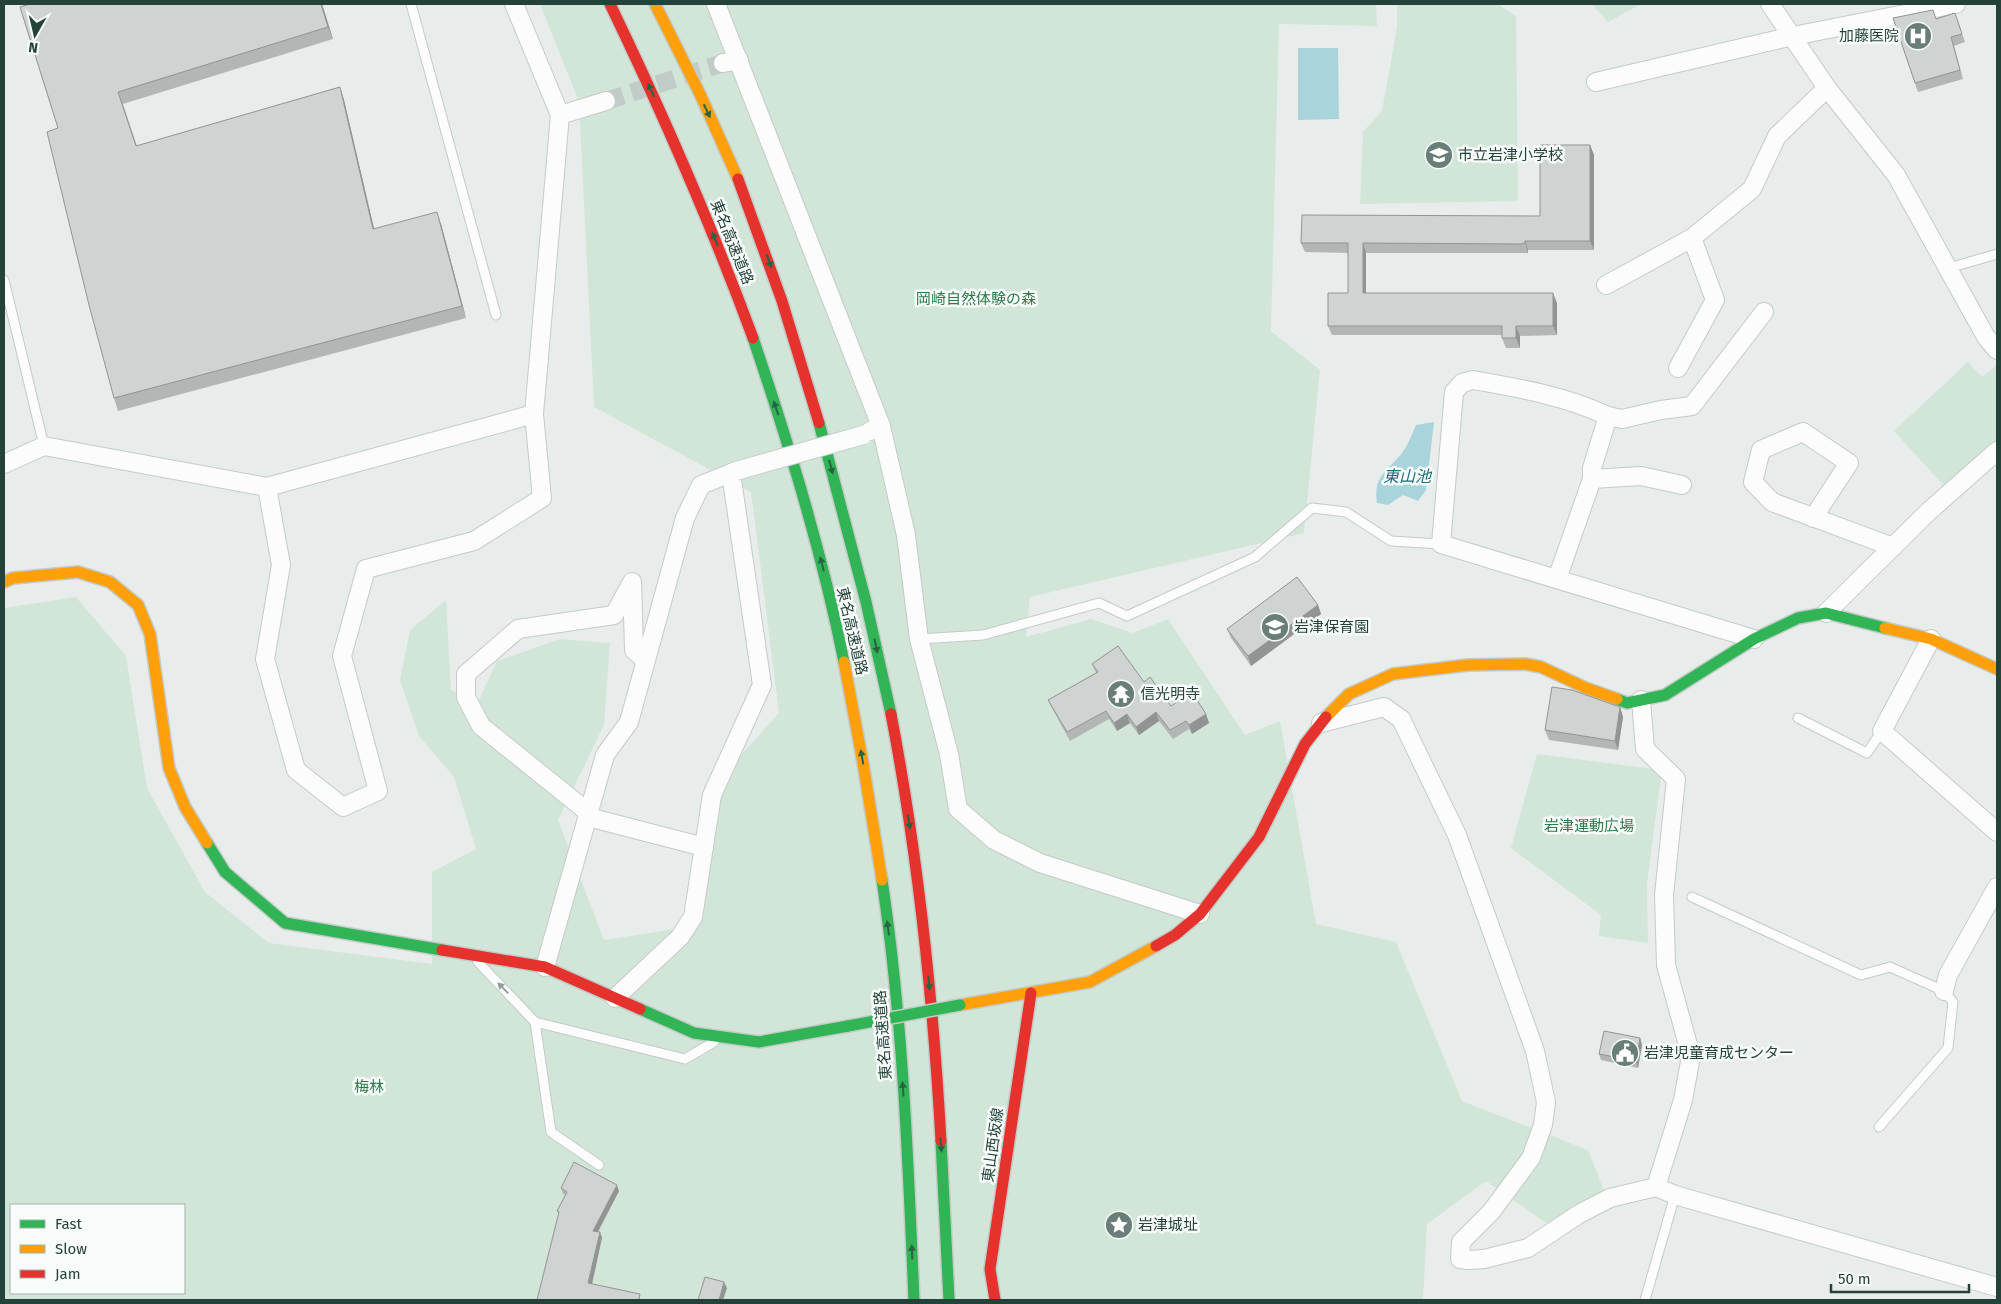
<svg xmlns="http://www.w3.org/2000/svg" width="2001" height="1304" viewBox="0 0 2001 1304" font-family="'Fira Sans','Noto Sans JP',sans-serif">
<rect width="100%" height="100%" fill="#e8edeb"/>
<g fill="#d1e6d8" fill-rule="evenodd">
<path d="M540 4H1376L1377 26 1279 24 1271 331 1320 370 1304 533 1030 597 1026 637 1091 619 1133 633 1168 619 1245 735 1280 721 1316 924 1396 942 1462 1101 1588 1150 1608 1200 1555 1229 1486 1181 1427 1224 1423 1300H4V608L76 597 126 656 147 788 205 892 269 943 432 964V872L476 849 454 777 419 736 400 680 410 630 446 600 451 690 478 702 497 661 560 639 610 643 604 725 558 820 604 940 681 928 706 794 779 713 751 492 594 407 579 102ZM11 1205H184V1293H11Z"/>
<path d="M1397 4H1497L1516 16 1518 201 1360 204 1363 132 1382 111 1397 27Z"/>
<path d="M1592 4H1641L1608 22Z"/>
<path d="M1968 362 1982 377 1997 365V444L1944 486 1894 431Z"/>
<path d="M1537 754 1662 770 1647 883 1648 943 1599 936 1601 915 1511 848Z"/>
</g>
<g fill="#a9d4db">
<path d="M1298 48H1338L1339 119 1298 120Z"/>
<path d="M1434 422 1426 490 1418 501 1403 495 1388 505 1377 503C1373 475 1387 472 1402 453 1408 445 1412 434 1416 425Z"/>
</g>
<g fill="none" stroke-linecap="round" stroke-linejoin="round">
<path stroke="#c1cbc8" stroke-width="18" stroke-dasharray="18 9" stroke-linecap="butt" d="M606 101 723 63"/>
<defs>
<g id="lane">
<path d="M411 4 496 315"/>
<path d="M1949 268 1997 254"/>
<path d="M4 280 44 446"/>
<path d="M919 639 983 635 1099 603 1127 616 1255 557 1312 508 1346 512 1391 541 1441 544"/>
<path d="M1798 718 1867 753 1882 731"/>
<path d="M1692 897 1861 975 1890 967 1944 991 1953 1002 1948 1048 1879 1127"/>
<path d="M478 962 535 1022"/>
<path d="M599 1165 551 1132 535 1022 685 1059 714 1042"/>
<path d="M1645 1300 1675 1195"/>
</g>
<g id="street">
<path d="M716 4 881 426 870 431"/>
<path d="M1770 4 1827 88 1896 175 1986 337 1997 350"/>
<path d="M723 63 739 60"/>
<path d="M1596 82 1793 36 1956 4"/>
<path d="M560 115 606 101"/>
<path d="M1692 238 1752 189 1777 136 1827 88"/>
<path d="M1606 285 1692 238 1715 300 1678 368"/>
<path d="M1608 416C1565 396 1519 388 1473 380L1462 383 1454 392 1441 544 1754 639"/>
<path d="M881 426 906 535 919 639 949 754 958 809 994 840 1040 863 1200 914"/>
<path d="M4 464 44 446 267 487 534 414"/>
<path d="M1592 479 1641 476 1682 485"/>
<path d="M267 487 281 565 265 659 296 770 343 807 378 791 342 656 366 569 474 541 542 498 534 414 560 115 514 4"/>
<path d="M1813 518 1849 463 1803 432 1761 450 1753 482 1772 502 1893 547"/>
<path d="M1557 579 1592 479V468L1608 416 1622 419 1661 410 1692 406 1764 312"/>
<path d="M1826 613 1928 512 1997 451"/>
<path d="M1931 639 1882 731 1997 832"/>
<path d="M1641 700 1645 749 1676 779 1664 895 1666 965 1691 1056 1683 1100 1656 1187"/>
<path d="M1321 723 1384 707 1401 719 1457 835 1535 1051 1546 1102 1543 1125 1531 1158 1491 1212 1461 1242 1460 1259 1468 1260 1484 1259 1528 1248 1579 1214 1610 1198 1656 1187 1675 1195 1997 1287"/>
<path d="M589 813 481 726 466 697V674L518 629 614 615 632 582 634 650 645 660"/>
<path d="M588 817 704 847"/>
<path d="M545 967 605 755 629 722 685 518 701 485 736 471"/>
<path d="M1944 991 1948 975 1997 887"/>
<path d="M615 998 680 937 693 917 712 795 762 685 731 473"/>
</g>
<g id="fast">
<path d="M753 338C789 445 822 552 844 662"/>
<path d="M819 423 866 602 891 714"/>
<path d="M1617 699 1627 703 1665 695 1754 639 1798 618 1826 613 1885 628"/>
<path d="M207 843 225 872 285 923 442 950"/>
<path d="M882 880C903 1019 908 1160 914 1300"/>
<path d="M640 1009 694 1033 759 1042 848 1026"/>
<path d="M941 1141 949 1300"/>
</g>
<g id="slow">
<path d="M655 4 700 94 738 179"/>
<path d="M4 582 13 578 78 572 110 582 138 605 150 634 169 768 185 807 207 843"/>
<path d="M1885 628 1931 639 1997 669"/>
<path d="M844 662 863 763 882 880"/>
<path d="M1326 717 1349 694 1393 674 1468 665 1525 664 1541 667 1586 688 1617 699"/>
<path d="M960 1005 1090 982 1156 946"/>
</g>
<g id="jam">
<path d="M610 4C663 114 711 224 753 338"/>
<path d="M738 179 782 301 819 423"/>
<path d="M891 714C918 855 933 998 941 1141"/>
<path d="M1156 946 1175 935 1200 914 1259 837 1305 744 1326 717"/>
<path d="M442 950 545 967 640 1009"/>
<path d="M995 1300 990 1269 1031 993"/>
</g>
</defs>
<use href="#lane" stroke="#c5cac8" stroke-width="11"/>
<use href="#street" stroke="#c5cac8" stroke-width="20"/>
<use href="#fast" stroke="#c3cbc8" stroke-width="14"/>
<use href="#slow" stroke="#c3cbc8" stroke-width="14"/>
<use href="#jam" stroke="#c3cbc8" stroke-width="14"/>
<use href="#lane" stroke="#fcfcfc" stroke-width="9"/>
<use href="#street" stroke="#fcfcfc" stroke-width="18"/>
<use href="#fast" stroke="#30b455" stroke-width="11"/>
<use href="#slow" stroke="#ff9f0a" stroke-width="11"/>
<use href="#jam" stroke="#e5322d" stroke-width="11"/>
<defs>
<path id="street-bridge" d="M736 471 863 435"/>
<path id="fast-bridge" d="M848 1026 960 1005"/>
</defs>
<use href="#street-bridge" stroke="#c5cac8" stroke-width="20" stroke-linecap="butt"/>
<use href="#fast-bridge" stroke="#c3cbc8" stroke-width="14" stroke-linecap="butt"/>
<use href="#street-bridge" stroke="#fcfcfc" stroke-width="18"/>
<use href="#fast-bridge" stroke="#30b455" stroke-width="11"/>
</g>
<g fill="#b2b6b5">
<path d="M322 4 333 39 123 104 137 146 340 87 344 100 374 229 441 224 466 318 118 411 114 398 58 128 20 7Z"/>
<path d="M1955 13 1965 42 1954 46 1963 79 1918 92 1893 18 1936 19Z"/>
<path d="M1590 145 1594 155V250H1528V253H1366V293L1557 303V335L1520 336V348H1506L1502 338V335H1332L1328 326 1348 293V253L1305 252 1301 243 1540 216Z"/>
<path d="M1318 605 1321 614 1251 666 1231 638 1227 629Z"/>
<path d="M1092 664 1144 682 1171 706 1206 714 1209 723 1192 734 1189 729 1173 739 1159 721 1139 735 1130 723 1117 731 1109 719 1070 741 1052 708 1048 700 1096 673Z"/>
<path d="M1620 707 1623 717 1618 750 1549 740 1545 730Z"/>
<path d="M1640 1038 1642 1045 1638 1068 1601 1060 1599 1054Z"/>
<path d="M561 1188 619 1191 598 1232H600L602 1238 559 1214 557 1211 565 1195 563 1194Z"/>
</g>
<g fill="#919493">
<path d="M321 4H322L333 39 328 27Z"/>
<path d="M340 87 344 100 377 241 373 229Z"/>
<path d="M1590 145 1594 155V250L1590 241Z"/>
<path d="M437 212 441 224 466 318 462 306Z"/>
<path d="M1525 241 1528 250V253L1525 243Z"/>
<path d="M1363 243 1366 253V303L1363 293Z"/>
<path d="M1553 293 1557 303V335L1553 326Z"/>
<path d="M1516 326 1520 336V348L1516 338Z"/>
<path d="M1318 605 1321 614 1251 666 1248 656Z"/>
<path d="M1620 707 1623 717 1618 750 1615 741Z"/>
<path d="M1156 712 1159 721 1139 735 1136 727Z"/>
<path d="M1127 714 1130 723 1117 731 1114 723Z"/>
<path d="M1206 714 1209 723 1192 734 1189 725Z"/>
<path d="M1640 1038 1642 1045 1638 1068 1636 1061Z"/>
<path d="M617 1185 619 1191 595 1237 593 1231Z"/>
<path d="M600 1232 602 1238 591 1289 588 1283Z"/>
<path d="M724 1282 727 1288 723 1300H719Z"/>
</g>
<g fill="#cfd4d2" stroke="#919493">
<path d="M30 4H321L328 27 118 92 136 146 340 87 373 229 437 212 462 306 114 398 89 305 47 132 58 128 20 7Z"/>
<path d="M1933 10 1936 19 1955 13 1962 34 1951 37 1960 70 1915 83 1893 18Z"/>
<path d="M1540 145H1590V241H1525V243L1521 244 1363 243V293H1553V326H1516V338H1502V326H1328V293H1348V243H1301L1302 215 1540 216Z"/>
<path d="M1297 577 1318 605 1248 656 1227 629Z"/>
<path d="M1118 646 1144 682 1150 677 1171 706 1192 692 1206 714 1189 725 1186 721 1170 730 1156 712 1136 727 1127 714 1114 723 1106 711 1067 732 1048 700 1098 672 1092 664Z"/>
<path d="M1552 687 1572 690 1620 707 1615 741 1545 730Z"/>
<path d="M1604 1031 1640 1038 1636 1061 1599 1054Z"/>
<path d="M574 1162 617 1185 593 1231 600 1232 588 1283 640 1294 639 1299 642 1300H537L559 1212 557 1211 567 1192 561 1188Z"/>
<path d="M705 1277 724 1282 719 1300H698Z"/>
</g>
<defs><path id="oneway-solid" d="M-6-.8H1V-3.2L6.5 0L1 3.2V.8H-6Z" transform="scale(1.25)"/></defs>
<g fill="#286442">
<use href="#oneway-solid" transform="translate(651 90) rotate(-115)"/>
<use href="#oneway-solid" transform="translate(707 111) rotate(64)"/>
<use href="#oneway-solid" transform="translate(715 239) rotate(-112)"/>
<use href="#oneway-solid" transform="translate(769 261) rotate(69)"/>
<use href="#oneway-solid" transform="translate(776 408) rotate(-109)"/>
<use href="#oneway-solid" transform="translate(831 467) rotate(75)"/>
<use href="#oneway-solid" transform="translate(822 564) rotate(-104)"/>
<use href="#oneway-solid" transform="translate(876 646) rotate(78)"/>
<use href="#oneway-solid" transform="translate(862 757) rotate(-100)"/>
<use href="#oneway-solid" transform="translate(909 822) rotate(80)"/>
<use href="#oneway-solid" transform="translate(888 928) rotate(-98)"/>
<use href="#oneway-solid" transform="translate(929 983) rotate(84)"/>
<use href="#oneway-solid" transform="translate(903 1089) rotate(-94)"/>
<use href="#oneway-solid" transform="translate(941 1145) rotate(86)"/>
<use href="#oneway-solid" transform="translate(912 1252) rotate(-92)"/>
</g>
<use fill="#909f9b" href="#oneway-solid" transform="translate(503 988) rotate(-134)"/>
<defs>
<symbol id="hospital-disc" viewBox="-11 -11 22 22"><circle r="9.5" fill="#697e78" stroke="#f7fbf9"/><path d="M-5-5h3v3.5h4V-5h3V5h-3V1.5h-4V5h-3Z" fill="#fff"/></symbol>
<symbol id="school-disc" viewBox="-11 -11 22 22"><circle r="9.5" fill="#697e78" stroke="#f7fbf9"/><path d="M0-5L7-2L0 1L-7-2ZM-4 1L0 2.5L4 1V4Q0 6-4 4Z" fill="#fff"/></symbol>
<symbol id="temple-disc" viewBox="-11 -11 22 22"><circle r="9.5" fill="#697e78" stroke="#f7fbf9"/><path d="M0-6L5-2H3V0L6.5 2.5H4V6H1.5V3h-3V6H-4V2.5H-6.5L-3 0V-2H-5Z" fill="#fff"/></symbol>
<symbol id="civic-disc" viewBox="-11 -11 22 22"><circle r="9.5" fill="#697e78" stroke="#f7fbf9"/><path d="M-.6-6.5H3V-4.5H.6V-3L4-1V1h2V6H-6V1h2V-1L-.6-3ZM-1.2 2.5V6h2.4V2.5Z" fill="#fff"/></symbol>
<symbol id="sight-disc" viewBox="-11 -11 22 22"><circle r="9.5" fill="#697e78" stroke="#f7fbf9"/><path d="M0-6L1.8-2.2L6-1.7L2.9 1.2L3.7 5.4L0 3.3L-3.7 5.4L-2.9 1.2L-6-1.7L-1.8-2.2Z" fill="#fff"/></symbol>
</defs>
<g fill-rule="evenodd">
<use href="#hospital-disc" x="1902" y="20" width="32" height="32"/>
<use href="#school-disc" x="1423" y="139" width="32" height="32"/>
<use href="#school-disc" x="1259" y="611" width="32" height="32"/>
<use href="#temple-disc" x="1105" y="678" width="32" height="32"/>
<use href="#civic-disc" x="1609" y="1037" width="32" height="32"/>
<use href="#sight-disc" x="1103" y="1209" width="32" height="32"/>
</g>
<g text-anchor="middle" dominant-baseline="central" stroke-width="5" stroke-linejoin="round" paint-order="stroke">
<g font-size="15" fill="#24423a" stroke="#f7fbf9" text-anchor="start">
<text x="1899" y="36" text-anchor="end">加藤医院</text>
<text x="1458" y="155">市立岩津小学校</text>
<text x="1294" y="627">岩津保育園</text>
<text x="1140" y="694">信光明寺</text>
<text x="1644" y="1053">岩津児童育成センター</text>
<text x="1138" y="1225">岩津城址</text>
</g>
<g font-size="15" fill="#24423a" stroke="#f7fbf9">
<text transform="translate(732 242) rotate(68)">東名高速道路</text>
<text transform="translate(852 631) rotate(77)">東名高速道路</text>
<text transform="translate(883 1035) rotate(-94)">東名高速道路</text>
<text transform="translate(993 1145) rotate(-82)">東山西坂線</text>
</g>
<g font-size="15" fill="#2d7a4b" stroke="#f7fbf9">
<text x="976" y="299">岡崎自然体験の森</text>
<text x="1589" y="826">岩津運動広場</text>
<text x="369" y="1087">梅林</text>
</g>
<g font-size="16" font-style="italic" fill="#1c6f80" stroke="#f7fbf9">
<text x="1407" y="476">東山池</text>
</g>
</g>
<rect width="2001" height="1304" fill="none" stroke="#24423a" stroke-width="10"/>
<rect x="10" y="1204" width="175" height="90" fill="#f7fbf9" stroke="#a3b1ad"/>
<rect x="20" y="1220" width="25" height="8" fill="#30b455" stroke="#a3b1ad"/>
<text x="55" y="1229" font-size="15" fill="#24423a">Fast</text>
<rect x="20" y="1245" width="25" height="8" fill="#ff9f0a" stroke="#a3b1ad"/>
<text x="55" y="1254" font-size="15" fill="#24423a">Slow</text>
<rect x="20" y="1270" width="25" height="8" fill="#e5322d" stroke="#a3b1ad"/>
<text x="55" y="1279" font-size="15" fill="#24423a">Jam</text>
<g transform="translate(35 35) rotate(188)" stroke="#f7fbf9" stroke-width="4" paint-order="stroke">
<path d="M0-4L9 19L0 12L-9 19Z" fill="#24423a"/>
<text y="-8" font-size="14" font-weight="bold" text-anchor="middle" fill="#24423a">N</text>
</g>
<path d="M1831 1284v8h138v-8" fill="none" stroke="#24423a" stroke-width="2.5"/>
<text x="1838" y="1284" font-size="15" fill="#24423a" stroke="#f7fbf9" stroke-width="4" paint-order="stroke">50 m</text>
</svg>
